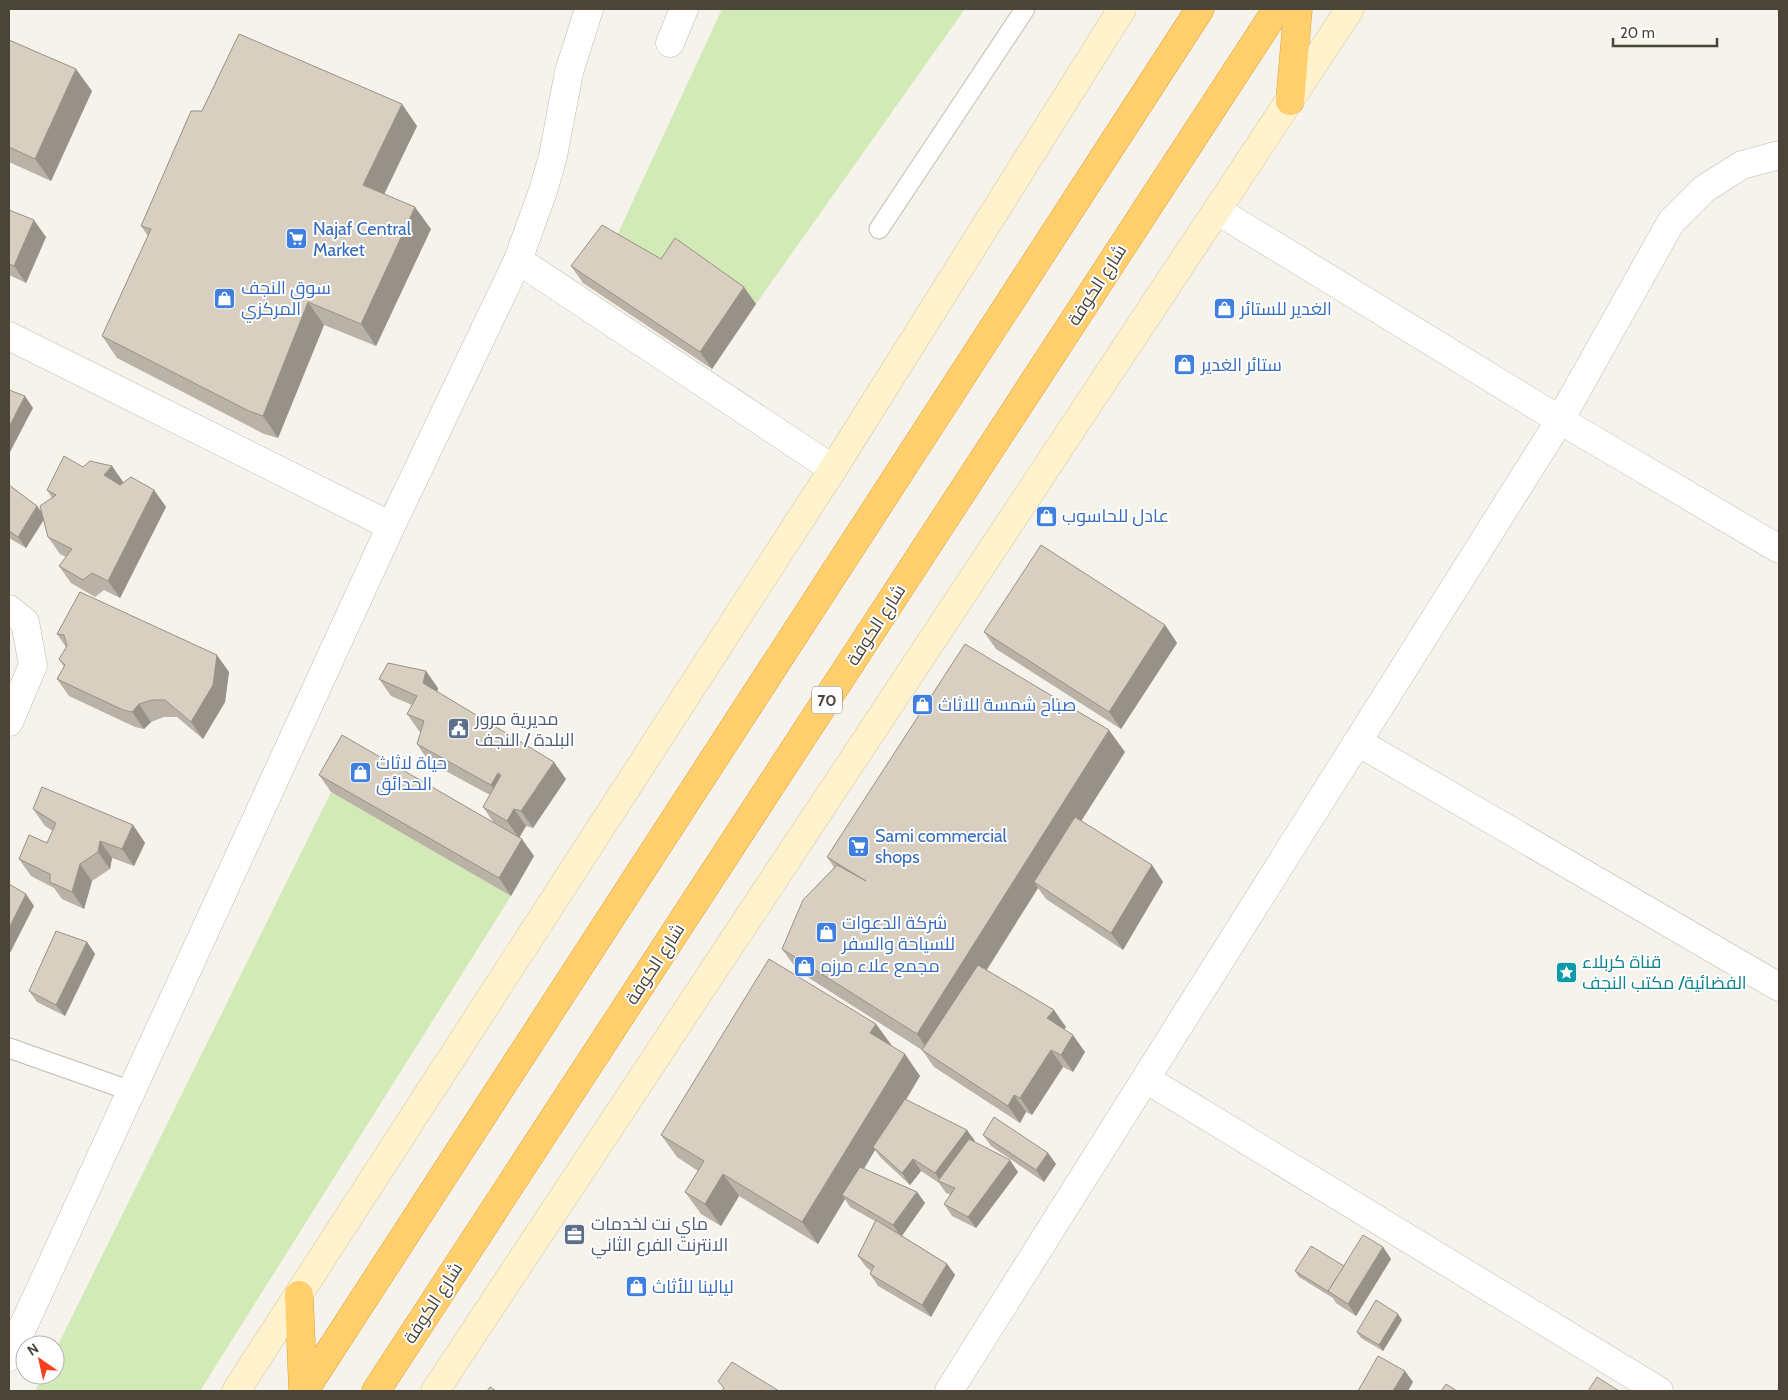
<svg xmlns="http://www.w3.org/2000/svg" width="1788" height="1400" viewBox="0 0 1788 1400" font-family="Cabin,Cairo,sans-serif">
<rect width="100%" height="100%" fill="#f6f3ec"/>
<g fill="#d2eab5">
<path d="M722 9H965L756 304 673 276 614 242Z"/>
<path d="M331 792 511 896 200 1391H35L43 1375H55V1351Z"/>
</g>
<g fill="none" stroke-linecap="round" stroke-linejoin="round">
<defs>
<g id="lane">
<path d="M879 229 1025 9"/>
<path d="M9 1048 131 1091"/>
</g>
<g id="street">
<path d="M670 43 684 9"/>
<path d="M1218 211 1560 420 1779 549"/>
<path d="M518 260 833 469"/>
<path d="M9 336 391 526"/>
<path d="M9 609 25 622 33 665 9 722"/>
<path d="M1358 742 1779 987"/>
<path d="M1146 1079 1659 1391"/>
<path d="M9 1357 391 526 518 260 543 191 553 156 569 72 589 9"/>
<path d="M949 1391 1560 420 1671 222 1704 189 1742 165 1779 155"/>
</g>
<g id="secondary">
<path d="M236 1391 833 469 1122 9"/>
<path d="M435 1391 1350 9"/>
</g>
<g id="highway">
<path d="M1290 101 1298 9"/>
<path d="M299 1295 303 1391"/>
<path d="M304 1391 1200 9"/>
<path d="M376 1391 1277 9"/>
</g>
</defs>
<use href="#lane" stroke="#c2bbae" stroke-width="21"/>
<use href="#street" stroke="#c2bbae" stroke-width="29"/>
<use href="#secondary" stroke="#d6c79b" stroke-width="29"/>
<use href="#highway" stroke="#e0a43c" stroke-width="29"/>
<use href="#lane" stroke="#fff" stroke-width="19"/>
<use href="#street" stroke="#fff" stroke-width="28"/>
<use href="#secondary" stroke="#fff3cd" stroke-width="28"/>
<use href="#highway" stroke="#ffcf6e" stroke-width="28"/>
</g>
<g fill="#bab2a6">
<path d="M9 40 92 91 51 181 9 162Z"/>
<path d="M417 126 384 194 431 229 376 346 324 325 278 438 264 434 117 358 102 336 148 236 141 226Z"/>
<path d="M9 210 46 237 26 283 9 275Z"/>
<path d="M661 259 756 304 712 369 583 283 571 266Z"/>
<path d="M112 466 123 483 154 490 166 507 120 598 104 590 95 597 71 583 59 566 66 557 60 554 48 537 44 520 26 548 9 538V485L37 506 41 511 52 498 47 490 83 467Z"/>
<path d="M80 592 229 672 225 702 203 739 177 717H164L151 722 144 729 135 727 69 696 57 679 64 667 59 659 66 647 57 634Z"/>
<path d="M1165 625 1177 643 1121 729 996 649 984 632Z"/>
<path d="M379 679 438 688 437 692 566 779 533 828 526 826 519 838 534 856 511 896 331 792 319 775 494 823 483 807 490 795 429 762 417 744 421 732 419 731 407 714 412 705 391 696Z"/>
<path d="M1125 752 1081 821 1152 865 1163 882 1123 950 1046 899 1038 888 987 970 1066 1027 1064 1029 1085 1052 1073 1072 1063 1067 1032 1115 1026 1112 1020 1123 934 1067 922 1050 798 971 782 949 834 867 827 857Z"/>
<path d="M33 809 133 825 145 843 134 866 112 858 110 869 92 881 84 909 62 899 54 888 31 876 19 859 47 843 53 831 45 826Z"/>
<path d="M87 942 95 954 65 1016 37 1002 29 991Z"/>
<path d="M876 1024 892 1046 920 1076 906 1100 975 1141 974 1142 1018 1172 976 1228 952 1216 944 1204 951 1195 946 1193 939 1183 921 1171 910 1185 881 1158 875 1150 864 1169 917 1192 925 1203 902 1236 947 1264 955 1275 931 1317 878 1286 870 1274 871 1271 866 1267 858 1256 875 1221 850 1207 845 1199 818 1244 739 1196 721 1226 701 1214 685 1192 698 1171 677 1157 661 1135Z"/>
<path d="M983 1135 1048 1153 1056 1164 1044 1182 991 1146Z"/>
<path d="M1383 1247 1391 1259 1356 1316 1336 1303 1333 1298 1299 1277 1295 1271 1344 1266Z"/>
<path d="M1402 1320 1383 1351 1361 1338 1357 1332Z"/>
</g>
<g fill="#979187">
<path d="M76 69 92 91 51 181 35 159Z"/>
<path d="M402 104 417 126 378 207 363 185Z"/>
<path d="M415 207 431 229 376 346 361 324Z"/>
<path d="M34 220 46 237 26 283 14 266Z"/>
<path d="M744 287 756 304 712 369 700 352Z"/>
<path d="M308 302 324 325 278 438 263 416Z"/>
<path d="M25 396 33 408 9 454V427Z"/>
<path d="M112 466 124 483 116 492 104 475Z"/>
<path d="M154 490 166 507 120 598 108 581Z"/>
<path d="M37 506 45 517 26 548 18 537Z"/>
<path d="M1165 625 1177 643 1121 729 1109 712Z"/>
<path d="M217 655 229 672 225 702 203 739 191 722Z"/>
<path d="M426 671 438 688 435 700 423 683Z"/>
<path d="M139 704 151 722 144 729 132 712Z"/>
<path d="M1109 730 1125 752 1040 886 1034 882 1038 888 932 1056 917 1034Z"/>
<path d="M554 762 566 779 533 828 521 811Z"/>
<path d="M498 773 510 790 503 802 491 785Z"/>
<path d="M514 809 526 826 519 838 507 821Z"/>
<path d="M133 825 145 843 134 866 122 849Z"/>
<path d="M522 839 534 856 511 896 499 878Z"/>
<path d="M100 841 112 858 110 869 98 852Z"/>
<path d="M80 864 92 881 84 909 72 892Z"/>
<path d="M1152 865 1163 882 1123 950 1111 933Z"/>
<path d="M26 894 34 906 9 955V928Z"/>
<path d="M87 942 95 954 65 1016 56 1005Z"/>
<path d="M1054 1010 1066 1027 1059 1035 1047 1018Z"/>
<path d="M876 1024 892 1046 870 1033Z"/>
<path d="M1073 1035 1085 1052 1073 1072 1061 1055Z"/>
<path d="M1051 1050 1063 1067 1032 1115 1020 1098Z"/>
<path d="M905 1054 920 1076 876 1149 873 1147 875 1150 846 1198 842 1195 845 1199 818 1244 802 1222Z"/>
<path d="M1014 1095 1026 1112 1020 1123 1008 1106Z"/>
<path d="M967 1130 975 1141 944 1184 941 1182 935 1173Z"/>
<path d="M1048 1153 1056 1164 1044 1182 1036 1170Z"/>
<path d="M913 1159 921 1171 910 1185 902 1173Z"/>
<path d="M1010 1160 1018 1172 976 1228 968 1217Z"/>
<path d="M723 1174 739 1196 721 1226 705 1204Z"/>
<path d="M917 1192 925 1203 901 1237 893 1225Z"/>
<path d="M1383 1247 1391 1259 1356 1316 1348 1304Z"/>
<path d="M947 1264 955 1275 931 1317 922 1305Z"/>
<path d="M1398 1314 1402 1320 1383 1351 1379 1345Z"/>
<path d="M1405 1371 1413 1382 1408 1391H1393Z"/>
</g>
<g fill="#d8cfc1" stroke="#979187">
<path d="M239 34 402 104 363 185 415 207 361 324 308 302 263 416 249 411 102 336 151 229 141 226 191 111H202Z"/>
<path d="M9 40 76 69 35 159 9 147Z"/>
<path d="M9 210 34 220 14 266 9 264Z"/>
<path d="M602 225 661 259 675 238 744 287 700 352 571 266Z"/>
<path d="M9 390 25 396 9 427Z"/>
<path d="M64 456 83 467 90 461 112 466 104 475 120 485 131 477 154 490 108 581 92 573 83 580 59 566 72 549 48 537 40 506 56 495 47 490Z"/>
<path d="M9 485 37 506 18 537 9 531Z"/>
<path d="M1041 545 1165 625 1109 712 984 632Z"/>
<path d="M80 592 217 655 213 685 191 722 165 700H152L139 704 132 712 123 710 57 679 65 665 59 659 67 646 64 635 57 634Z"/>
<path d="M965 644 1109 730 917 1034 782 949 803 900 837 865 866 881 827 857Z"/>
<path d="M388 663 426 671 423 683 554 762 521 811 514 809 507 821 483 807 501 775 498 773 491 785 417 744 424 721 407 714 417 696 379 679Z"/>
<path d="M342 735 522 839 499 878 319 775Z"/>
<path d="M42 787 133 825 122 849 100 841 98 852 80 864 72 892 50 882V874L19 859 29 835 47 843 56 823 33 809Z"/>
<path d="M1075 817 1152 865 1111 933 1034 882Z"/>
<path d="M9 884 26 894 9 928Z"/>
<path d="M56 931 87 942 56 1005 29 991Z"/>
<path d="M769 959 876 1024 870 1033 905 1054 802 1222 723 1174 705 1204 685 1192 704 1161 661 1135Z"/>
<path d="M978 965 1054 1010 1047 1018 1073 1035 1061 1055 1051 1050 1020 1098 1014 1095 1008 1106 922 1050Z"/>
<path d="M905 1099 967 1130 935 1173 913 1159 902 1173 873 1147Z"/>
<path d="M994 1117 1048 1153 1036 1170 983 1135Z"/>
<path d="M969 1139 1010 1160 968 1217 944 1204 955 1188 938 1181Z"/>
<path d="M860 1167 917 1192 893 1225 842 1195Z"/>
<path d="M876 1220 947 1264 922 1305 870 1274 874 1266 858 1256Z"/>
<path d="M1363 1235 1383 1247 1348 1304 1328 1291Z"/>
<path d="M1311 1246 1344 1266 1328 1291 1329 1292 1295 1271Z"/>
<path d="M1376 1300 1398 1314 1379 1345 1357 1332Z"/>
<path d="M1378 1356 1405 1371 1393 1391H1358Z"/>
<path d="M732 1362 779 1391H722L724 1388 718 1381Z"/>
<path d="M1597 1377 1619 1391H1588Z"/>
<path d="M1446 1384 1457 1391H1441Z"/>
<path d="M490 1387 496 1391H487Z"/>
</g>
<defs>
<symbol id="supermarket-square" viewBox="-11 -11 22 22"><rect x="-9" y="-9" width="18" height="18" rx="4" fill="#3f7fe0" stroke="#fff"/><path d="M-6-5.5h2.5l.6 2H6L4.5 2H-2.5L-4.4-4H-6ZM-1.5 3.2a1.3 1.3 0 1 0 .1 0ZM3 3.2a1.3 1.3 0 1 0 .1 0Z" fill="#fff"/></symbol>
<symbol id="shop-square" viewBox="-11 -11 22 22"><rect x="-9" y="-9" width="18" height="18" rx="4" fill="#3f7fe0" stroke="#fff"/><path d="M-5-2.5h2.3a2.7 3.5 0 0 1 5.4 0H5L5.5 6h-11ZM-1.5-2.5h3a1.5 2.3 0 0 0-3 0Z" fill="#fff"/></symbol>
<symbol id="civic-square" viewBox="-11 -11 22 22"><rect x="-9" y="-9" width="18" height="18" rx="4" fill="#5c6f8a" stroke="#fff"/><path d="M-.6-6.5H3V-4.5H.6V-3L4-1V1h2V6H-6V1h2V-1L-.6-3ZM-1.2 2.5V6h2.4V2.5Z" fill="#fff"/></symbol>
<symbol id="sight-square" viewBox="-11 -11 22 22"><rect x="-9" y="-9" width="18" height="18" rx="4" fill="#0f9aa8" stroke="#fff"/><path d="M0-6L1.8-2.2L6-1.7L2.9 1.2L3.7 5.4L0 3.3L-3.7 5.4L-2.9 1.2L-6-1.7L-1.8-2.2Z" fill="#fff"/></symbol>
<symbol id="office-square" viewBox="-11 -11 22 22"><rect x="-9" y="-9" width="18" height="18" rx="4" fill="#5c6f8a" stroke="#fff"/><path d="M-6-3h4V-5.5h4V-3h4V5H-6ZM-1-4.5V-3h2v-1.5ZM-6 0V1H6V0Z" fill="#fff"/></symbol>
</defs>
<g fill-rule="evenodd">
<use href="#supermarket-square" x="284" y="226" width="25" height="25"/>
<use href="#shop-square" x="212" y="286" width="25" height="25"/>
<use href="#shop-square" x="1212" y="296" width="25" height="25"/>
<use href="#shop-square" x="1172" y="352" width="25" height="25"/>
<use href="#shop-square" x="1034" y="504" width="25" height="25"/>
<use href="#shop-square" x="910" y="692" width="25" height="25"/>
<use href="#civic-square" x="446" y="716" width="25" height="25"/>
<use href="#shop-square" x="348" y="760" width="25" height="25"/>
<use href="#supermarket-square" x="846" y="834" width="25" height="25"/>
<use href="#shop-square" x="814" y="920" width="25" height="25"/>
<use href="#shop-square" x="792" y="954" width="25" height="25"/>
<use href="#sight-square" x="1554" y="960" width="25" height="25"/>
<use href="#office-square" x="562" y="1222" width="25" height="25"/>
<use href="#shop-square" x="624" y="1274" width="25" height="25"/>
</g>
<g text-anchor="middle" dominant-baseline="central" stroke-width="4" stroke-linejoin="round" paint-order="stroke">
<rect fill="#fff" stroke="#817c74" stroke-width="1" x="812" y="686.5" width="30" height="27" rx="4"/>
<g font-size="16" font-weight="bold" fill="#4b4439">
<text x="827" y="700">70</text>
</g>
<g font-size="18" fill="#366cbe" stroke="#fff" text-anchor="start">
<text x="313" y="229">Najaf Central<tspan x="313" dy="21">Market</tspan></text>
<text x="241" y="288">سوق النجف<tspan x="241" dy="21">المركزي</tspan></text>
<text x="1240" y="309">الغدير للستائر</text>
<text x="1201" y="365">ستائر الغدير</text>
<text x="1062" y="516">عادل للحاسوب</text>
<text x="938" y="705">صباح شمسة للاثاث</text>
<text x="376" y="763">حياة لاثاث<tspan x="376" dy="21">الحدائق</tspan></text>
<text x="875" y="836">Sami commercial<tspan x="875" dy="21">shops</tspan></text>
<text x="842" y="923">شركة الدعوات<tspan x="842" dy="21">للسياحة والسفر</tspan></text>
<text x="821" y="966">مجمع علاء مرزه</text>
<text x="652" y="1287">ليالينا للأثاث</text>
</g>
<g font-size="18" fill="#4b4439" stroke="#fff">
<text transform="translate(1097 285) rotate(-57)">شارع الكوفة</text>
<text transform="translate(876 625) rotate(-57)">شارع الكوفة</text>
<text transform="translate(655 964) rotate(-57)">شارع الكوفة</text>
<text transform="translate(433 1303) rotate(-57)">شارع الكوفة</text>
</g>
<g font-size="18" fill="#4e5e75" stroke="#fff" text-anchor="start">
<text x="475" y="719">مديرية مرور<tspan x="475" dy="21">البلدة / النجف</tspan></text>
<text x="591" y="1224">ماي نت لخدمات<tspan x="591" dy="21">الانترنت الفرع الثاني</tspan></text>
</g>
<g font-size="18" fill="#0d838f" stroke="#fff" text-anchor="start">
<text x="1582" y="962">قناة كربلاء<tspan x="1582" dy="21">الفضائية/ مكتب النجف</tspan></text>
</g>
</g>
<rect width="1788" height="1400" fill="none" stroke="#4b4439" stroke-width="20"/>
<g transform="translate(40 1360) rotate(326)"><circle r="24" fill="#ffffff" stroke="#b7b4b0"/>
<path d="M0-4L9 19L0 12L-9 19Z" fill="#fc3f1d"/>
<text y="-8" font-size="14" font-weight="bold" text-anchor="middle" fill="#4b4439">N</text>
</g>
<path d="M1613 38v8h104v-8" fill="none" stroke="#4b4439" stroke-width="2.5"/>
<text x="1620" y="38" font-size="15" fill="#4b4439" stroke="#ffffff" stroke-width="4" paint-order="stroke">20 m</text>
</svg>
